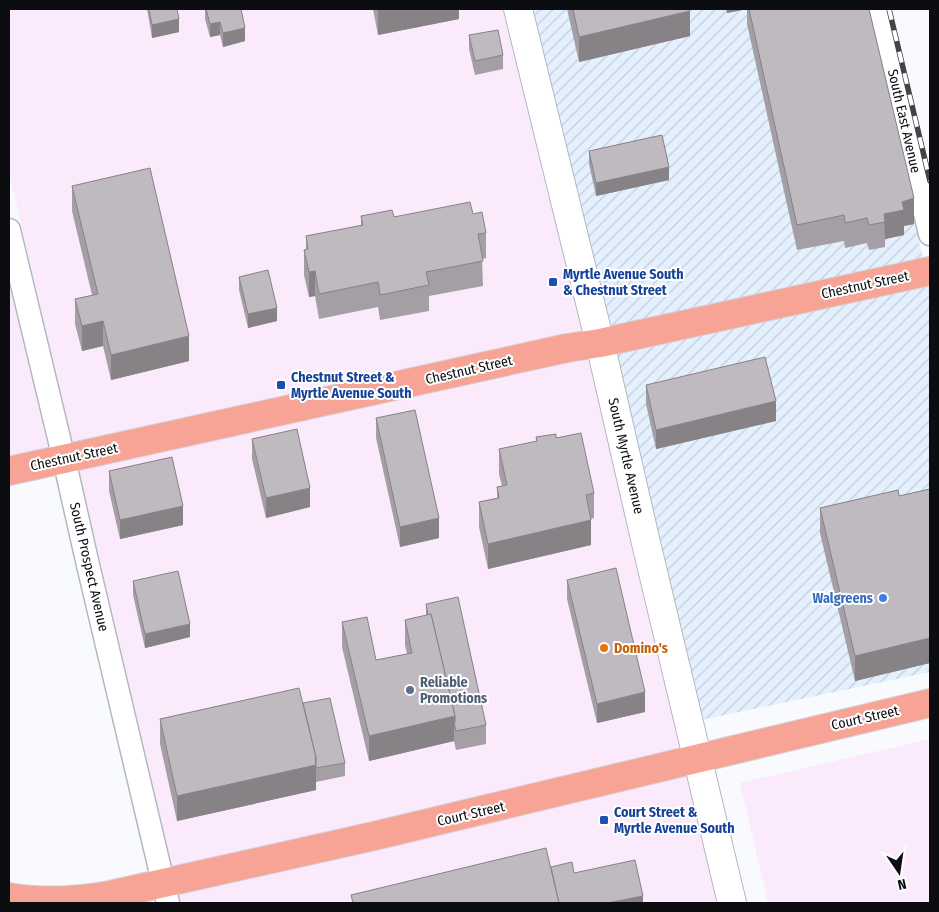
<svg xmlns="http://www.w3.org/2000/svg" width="939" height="912" viewBox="0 0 939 912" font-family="'Fira Sans Condensed',sans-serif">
<defs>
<pattern id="industrial-furrows" width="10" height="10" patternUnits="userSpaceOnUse" patternTransform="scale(1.25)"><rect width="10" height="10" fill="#e5f0fe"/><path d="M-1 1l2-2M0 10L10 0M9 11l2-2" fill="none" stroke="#c3cdd9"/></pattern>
</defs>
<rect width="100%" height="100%" fill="#f8fafe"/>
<g fill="#fbeafc">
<path d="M9 9H506L584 331 565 334 73 443 9 173Z"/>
<path d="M9 284 48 448 9 457Z"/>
<path d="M591 359 682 747 371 823 172 866 79 471 570 362Z"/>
<path d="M930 739V903H768L740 783Z"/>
<path d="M688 775 718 903H180L178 893 378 850Z"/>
</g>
<g fill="url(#industrial-furrows)">
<path d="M532 9H864L923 258 609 327Z"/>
<path d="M929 286 930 290V672L701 720 616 354Z"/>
</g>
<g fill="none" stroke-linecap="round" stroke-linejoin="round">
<defs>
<g id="minor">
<path d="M877 9 930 234"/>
<path d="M9 230 64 459 88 565 168 903"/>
</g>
<path id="secondary" d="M518 9 600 343 646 543 732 903"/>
<g id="primary">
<path d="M9 471 567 348 600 343 930 271"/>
<path d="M9 897C42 903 76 901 110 895L374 836 930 703"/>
</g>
</defs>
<use href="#minor" stroke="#b3b8c0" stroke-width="25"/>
<use href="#secondary" stroke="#b3b8c0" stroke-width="30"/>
<use href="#primary" stroke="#d3d3d4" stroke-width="30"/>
<use href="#minor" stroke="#fff" stroke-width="22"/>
<use href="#secondary" stroke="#fff" stroke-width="28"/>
<use href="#primary" stroke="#f7a396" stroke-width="28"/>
<defs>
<path id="rail" d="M889 9 930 181"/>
</defs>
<use href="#rail" stroke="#424447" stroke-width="5.5"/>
<use href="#rail" stroke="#fff" stroke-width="4" stroke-dasharray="11" stroke-linecap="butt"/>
</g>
<g fill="#a49fa5">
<path d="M147 9H177L179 32 152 38Z"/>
<path d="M205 9H241L245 41 223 47 220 35 210 37 205 19Z"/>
<path d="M373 9H459V19L378 35Z"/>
<path d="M567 9H690V36L579 62Z"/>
<path d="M726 9H869L914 224 904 226V235L885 239V247L869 250 867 243 845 248 844 241 797 250 747 24V9L727 13Z"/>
<path d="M469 35 503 55V69L475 75 469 49Z"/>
<path d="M589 151 669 180 596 196 589 164Z"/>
<path d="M72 186 189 361 111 380 103 346 82 351 75 324V299L92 295 72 211Z"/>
<path d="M473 214 486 233V258L482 259 483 286 429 296V311L380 320 378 307 319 319 315 296 309 297 304 275V250L306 249V236L361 226V216L394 217Z"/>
<path d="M239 277 277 321 248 328 239 290Z"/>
<path d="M646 385 776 421 656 449 646 404Z"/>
<path d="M376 418 439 538 400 547 376 438Z"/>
<path d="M536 437 556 438 594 493V518L591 519V545L488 569 479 527V502L497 498V487L502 486 499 474V449L536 442Z"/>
<path d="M252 439 310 507 266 518 252 459Z"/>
<path d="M109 471 183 525 120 539 109 491Z"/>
<path d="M930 489V663L855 681 820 533V508L899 496Z"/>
<path d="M567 580 645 712 597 723 567 599Z"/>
<path d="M133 581 190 637 145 648 133 595Z"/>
<path d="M426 604 486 725V744L456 750 454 741 369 761 342 647V622L376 660 407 654 405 645V620L426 615Z"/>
<path d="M303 703 345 763V776L316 782V790L177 821 160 744V719Z"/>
</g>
<g fill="#868286">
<path d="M385 9H459V19L378 35V10Z"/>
<path d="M727 9H747L727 13Z"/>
<path d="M690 11V36L579 62V37Z"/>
<path d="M179 19V32L152 38V25Z"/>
<path d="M220 22V35L210 37V24Z"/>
<path d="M245 28V41L223 47V33Z"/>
<path d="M669 167V180L596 196V183Z"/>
<path d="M914 198V224L904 226V235L885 239 884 214 902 202Z"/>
<path d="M315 271V296L309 297V272Z"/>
<path d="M277 308V321L248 328V314Z"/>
<path d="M103 321V346L82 351V326Z"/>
<path d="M189 336V361L111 380V355Z"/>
<path d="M776 401V421L656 449V430Z"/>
<path d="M310 488V507L266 518V498Z"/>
<path d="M183 506V525L120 539V520Z"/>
<path d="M439 518V538L400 547V527Z"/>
<path d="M591 520V545L488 569V544Z"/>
<path d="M190 624V637L145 648V634Z"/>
<path d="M930 638V663L855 681V656Z"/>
<path d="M645 692V712L597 723V704Z"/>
<path d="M455 716V726L454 722V741L369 761V736Z"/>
<path d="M316 757V790L177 821V796Z"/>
<path d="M643 896V903H607Z"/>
</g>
<g fill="#bfb9c0" stroke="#868286">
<path d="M149 9H177L179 19 152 25Z"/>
<path d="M206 9H241L245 28 223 33 220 22 210 24Z"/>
<path d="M573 9H690V11L579 37Z"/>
<path d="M749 9H869L914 198 902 202 904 210 884 214 885 222 869 225 867 218 845 223 844 215 797 225Z"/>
<path d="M498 30 503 55 475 61 469 35Z"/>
<path d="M662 135 669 167 596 183 589 151Z"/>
<path d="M150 168 189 336 111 355 103 321 82 326 75 299 98 294 72 186Z"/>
<path d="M470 202 473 214 482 212 486 233 478 234 483 261 426 272 429 285 380 295 378 282 319 294 315 271 309 272 304 250 308 249 306 236 363 225 361 216 392 210 394 217Z"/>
<path d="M268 270 277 308 248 314 239 277Z"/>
<path d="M765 357 776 401 656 430 646 385Z"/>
<path d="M415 410 439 518 400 527 376 418Z"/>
<path d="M297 429 310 488 266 498 252 439Z"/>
<path d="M581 433 594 493 586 495 591 520 488 544 479 502 499 498 497 487 507 485 499 449 537 441 536 437 556 434V438Z"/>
<path d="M172 457 183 506 120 520 109 471Z"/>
<path d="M930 489V638L855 656 820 508 898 490 899 496Z"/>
<path d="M616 568 645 692 597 704 567 580Z"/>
<path d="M178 571 190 624 145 634 133 581Z"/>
<path d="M458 597 486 725 456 731 454 722H455V716L431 614 428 615 426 604Z"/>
<path d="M431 614 455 716 369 736 342 622 367 617 376 660 412 653 405 620Z"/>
<path d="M299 688 316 757H315L316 765 177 796 160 719Z"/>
<path d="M330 698 345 763 316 768V757L303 703Z"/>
<path d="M546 848 559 903H353L351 895Z"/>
<path d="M635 860 643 896 607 903H559L551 867 572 862 574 873Z"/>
</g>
<g fill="#1a4fb4" stroke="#fff" stroke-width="2">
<rect x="548" y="277" width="10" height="10" rx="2.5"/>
<rect x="276" y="380" width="10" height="10" rx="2.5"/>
<rect x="599" y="815" width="10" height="10" rx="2.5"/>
</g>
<circle fill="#3f7fe0" stroke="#fff" stroke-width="2" cx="883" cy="598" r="5"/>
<circle fill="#e8710a" stroke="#fff" stroke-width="2" cx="604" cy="648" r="5"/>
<circle fill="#5c6f8a" stroke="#fff" stroke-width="2" cx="410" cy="690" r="5"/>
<g text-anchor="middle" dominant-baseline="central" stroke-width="4" stroke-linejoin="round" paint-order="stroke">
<g font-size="14" fill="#0b0d10" stroke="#fff">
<text transform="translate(904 121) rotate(77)">South East Avenue</text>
<text transform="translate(865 285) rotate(-12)">Chestnut Street</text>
<text transform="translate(469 370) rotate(-13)">Chestnut Street</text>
<text transform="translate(626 456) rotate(77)">South Myrtle Avenue</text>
<text transform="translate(74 457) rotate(-12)">Chestnut Street</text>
<text transform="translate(89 567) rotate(77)">South Prospect Avenue</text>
<text transform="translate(865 718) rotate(-13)">Court Street</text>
<text transform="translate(471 814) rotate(-13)">Court Street</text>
</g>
<g font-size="14" font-weight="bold" fill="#164399" stroke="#fff" text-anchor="start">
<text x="563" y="274">Myrtle Avenue South<tspan x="563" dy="16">&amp; Chestnut Street</tspan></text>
<text x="291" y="377">Chestnut Street &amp;<tspan x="291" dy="16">Myrtle Avenue South</tspan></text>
<text x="614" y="812">Court Street &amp;<tspan x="614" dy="16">Myrtle Avenue South</tspan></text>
</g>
<g font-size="14" font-weight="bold" fill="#366cbe" stroke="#fff" text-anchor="end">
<text x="873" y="598">Walgreens</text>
</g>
<g font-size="14" font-weight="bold" fill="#c56008" stroke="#fff" text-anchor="start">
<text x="614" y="648">Domino's</text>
</g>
<g font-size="14" font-weight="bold" fill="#4e5e75" stroke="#fff" text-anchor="start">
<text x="420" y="682">Reliable<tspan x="420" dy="16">Promotions</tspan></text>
</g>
</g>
<rect width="939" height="912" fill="none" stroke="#0b0d10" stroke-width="20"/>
<g transform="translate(899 872) rotate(167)" stroke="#ffffff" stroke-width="4" paint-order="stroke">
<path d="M0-4L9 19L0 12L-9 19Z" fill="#0b0d10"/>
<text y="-8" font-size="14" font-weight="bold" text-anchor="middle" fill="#0b0d10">N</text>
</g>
</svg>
